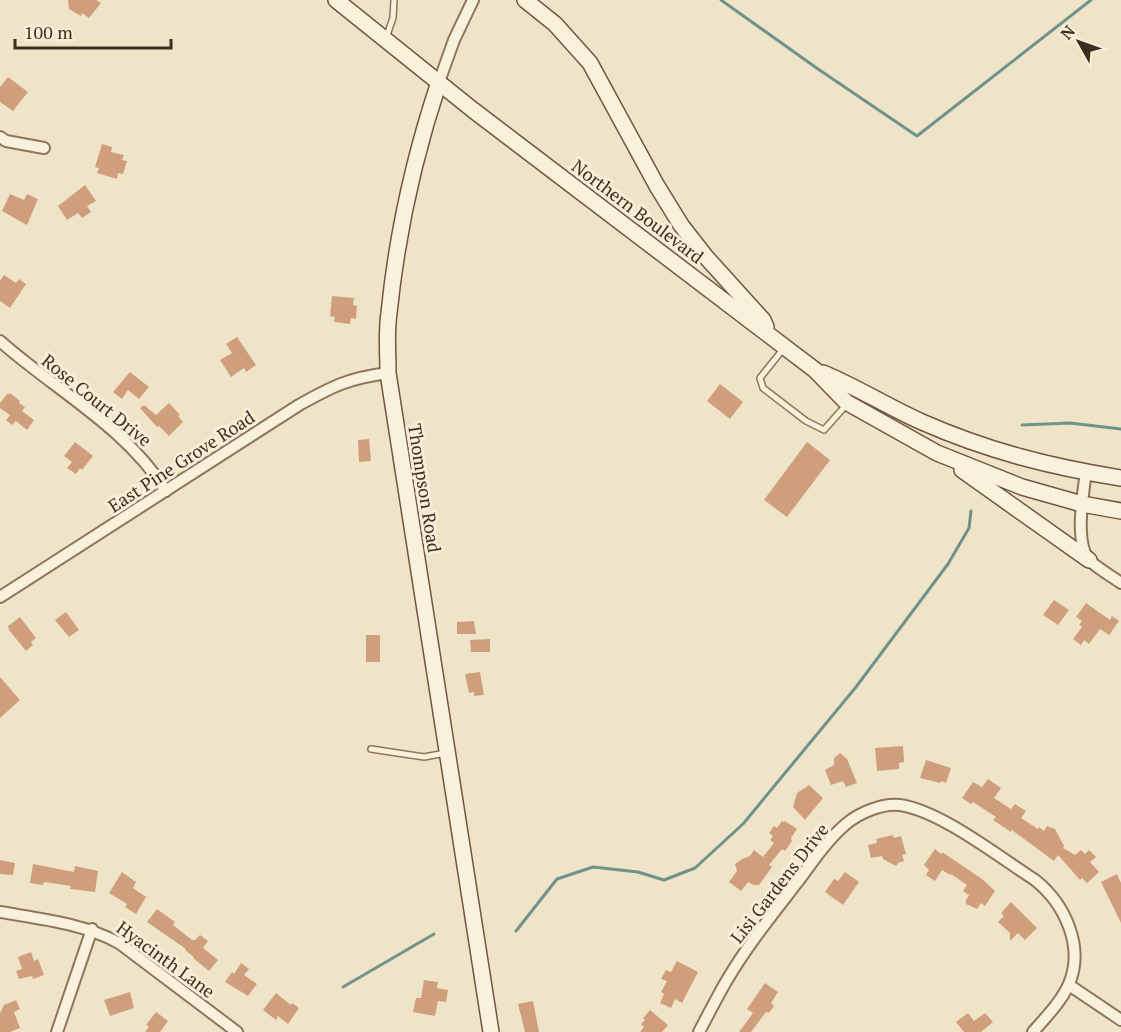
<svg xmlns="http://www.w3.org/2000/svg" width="1121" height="1032" viewBox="0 0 1121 1032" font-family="'PT Serif',serif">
<rect width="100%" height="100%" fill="#f0e4c8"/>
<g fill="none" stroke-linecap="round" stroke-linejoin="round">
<g stroke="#6f938a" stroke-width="3">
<path d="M721 0 818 69 917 136 1091 0"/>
<path d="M1022 425 1070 423 1121 429"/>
<path d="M516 931 557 879 593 867 638 872 664 880 695 868 743 824 856 687 948 564 969 528 971 511"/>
<path d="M343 987 434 934"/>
</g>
</g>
<g fill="#cf9f7d">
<path d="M68 0H96L101 3 89 18 82 13 81 16 69 9Z"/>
<path d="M8 77 28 92 13 111 0 102V87Z"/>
<path d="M102 144 112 147 111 152 124 155 122 160 127 161 123 174 118 173 117 179 97 173 99 168 95 167Z"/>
<path d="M85 185 96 201 87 206 91 212 82 218 78 213 67 220 58 206Z"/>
<path d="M10 194 24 200 27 194 38 199 27 225 2 211Z"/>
<path d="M4 275 16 283 19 279 26 284 10 308 0 301V281Z"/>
<path d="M332 296 354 298 353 305 357 306 356 319 351 318 350 324 334 322 335 317 330 316Z"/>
<path d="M237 337 256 365 246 372 244 368 231 377 220 360 232 353 226 344Z"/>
<path d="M130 372 149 387 139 399 128 390 122 399 113 392Z"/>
<path d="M720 384 743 402 730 419 707 401Z"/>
<path d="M8 393 9 395 10 393 20 401 19 403 25 407 22 411 34 420 27 430 16 421 12 425 6 420 10 415 0 408V403Z"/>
<path d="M169 403 180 415 178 416 183 422 169 436 159 426 157 427 140 408 144 405 156 415Z"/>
<path d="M369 439 371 461 359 462 358 440Z"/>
<path d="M75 442 93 456 82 470 80 468 76 474 67 468 72 462 64 456Z"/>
<path d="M807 442 830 460 787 517 764 500Z"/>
<path d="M1054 600 1069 610 1058 625 1043 615Z"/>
<path d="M1086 603 1110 620 1112 616 1119 621 1109 635 1100 629 1089 644 1084 640 1081 645 1073 639 1082 627 1079 625 1082 621 1076 617Z"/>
<path d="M66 612 79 630 69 637 55 620Z"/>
<path d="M20 617 36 638 31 642 33 645 26 651 9 630 8 626Z"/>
<path d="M474 621 476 634H457V622Z"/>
<rect x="366" y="635" width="14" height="27"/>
<path d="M490 639V652H471L470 640Z"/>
<path d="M480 672 484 695 474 696V692L469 693 465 674Z"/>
<path d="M0 677 20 700 0 718Z"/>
<path d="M903 746 904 762 899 763V769L877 771 875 748Z"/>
<path d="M840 753 847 759 857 783 846 787 843 781 831 785 825 770 834 765V758Z"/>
<path d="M926 760 951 768 946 783 941 781 940 783 920 778Z"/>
<path d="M988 779 1001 788 994 798 1011 809 1015 804 1026 811 1021 818 1038 829 1039 827 1044 831 1047 826 1055 829 1064 846 1063 848 1075 855 1081 850 1085 854 1089 850 1096 857 1090 862 1099 872 1087 883 1082 878 1080 880 1058 855 1054 861 1012 830 1011 832 993 820 996 817 973 802 971 804 962 798 973 782 982 787Z"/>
<path d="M809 785 823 798 805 820 793 807 797 793Z"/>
<path d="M782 821 784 822 785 821 797 829 791 838 792 841 785 851 782 849 769 865 772 867 759 885H753L748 882 741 891 729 882 737 871 735 864 742 859 750 856 754 850 763 857 774 843 770 840 773 836 769 833 774 826 777 828Z"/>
<path d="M893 835 894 838 901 836 906 854 902 855 904 861 898 863 896 866 883 859 882 856 871 858 868 845 877 843 876 839Z"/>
<path d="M935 849 941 854 942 852 982 879 995 891 985 906 981 903 977 909 966 904V900L969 895 963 891 967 885 951 874 950 875 942 870 935 881 926 875 929 870 924 865Z"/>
<path d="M0 860 15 863 13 875 0 874Z"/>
<path d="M33 864 74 872 75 866 98 871 95 892 70 889 71 886 44 882 43 885 30 883Z"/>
<path d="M122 872 136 882 133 888 146 897 136 914 125 907 127 904 109 893Z"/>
<path d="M845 872 859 882 843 905 825 892 834 879 838 881Z"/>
<path d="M1117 874 1121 883V923L1101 882Z"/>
<path d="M1011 902 1037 928 1025 940 1018 933 1010 941V933L998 922 1004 916 1001 913Z"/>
<path d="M157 909 175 922 173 925 192 940H195L200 935 208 941 203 948 218 960 209 971 193 958 194 957 185 950 186 949 147 922Z"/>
<path d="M31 952 34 961 38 959 44 975 33 979 32 976 19 979 16 971 22 969 18 957Z"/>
<path d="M677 961 698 972 682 1003 675 999 671 1008 660 1003 664 994 661 992 667 981 661 979 666 970 671 972Z"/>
<path d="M241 963 249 969 244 975 257 984 248 996 225 982 232 972 234 974Z"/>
<path d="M424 980 438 982 437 988 448 990 446 1002 438 1001 435 1016 413 1012 416 998H421Z"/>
<path d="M765 983 778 992 771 1003 774 1006 769 1013 766 1012 751 1032H739L753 1013 747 1009Z"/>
<path d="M130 992 134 1008 110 1016 104 1000Z"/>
<path d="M276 993 291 1005 292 1003 299 1008 288 1024 278 1016 276 1020 263 1010Z"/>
<path d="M16 1000 20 1009 14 1012 20 1028 10 1032H0V1013L4 1005Z"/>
<path d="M533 1001 539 1032H525L518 1004Z"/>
<path d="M650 1010 668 1025 662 1032H640L644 1027 641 1024 645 1020 643 1018Z"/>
<path d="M156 1012 168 1021 160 1032H145L149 1027 146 1025Z"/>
<path d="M968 1013 974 1021 985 1013 993 1022 981 1032H964L956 1022Z"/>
</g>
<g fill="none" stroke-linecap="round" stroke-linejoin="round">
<defs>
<g id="lane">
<path d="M386 38 393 18 394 0"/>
<path d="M784 348 760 378 763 388 806 421 824 430 847 404"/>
<path d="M371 749 424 757 446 753"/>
</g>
<g id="street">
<path d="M439 82 454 40 473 0"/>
<path d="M0 137 6 141 44 148"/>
<path d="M0 341C55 390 126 427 166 491"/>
<path d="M1086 472C1083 494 1074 544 1090 561 1099 569 1111 576 1121 583"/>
<path d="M0 597 299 405C333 386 349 378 388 373"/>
<path d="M0 912C41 919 82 923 119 943L237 1032"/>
<path d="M1069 985 1121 1020"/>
<path d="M57 1032 92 929"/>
<path d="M699 1032C708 1015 717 997 727 980 747 946 772 915 796 884 812 863 826 841 846 824 859 813 882 803 900 805 941 811 999 857 1035 880 1064 903 1085 946 1069 984 1061 1002 1046 1017 1033 1032"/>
</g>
<g id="secondary">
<path d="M336 0 473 110 815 370 846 402 937 453 1022 487 1082 504 1121 511"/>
<path d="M525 0 555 24 590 63 657 186 681 225 706 257 763 320 766 327"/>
<path d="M439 82C414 157 397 234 389 313 386 333 388 353 388 373L491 1032"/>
<path d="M823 373C857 387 888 407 922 422 988 451 1051 467 1121 478"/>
<path d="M962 470 1089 560"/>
</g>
</defs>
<use href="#lane" stroke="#8d765c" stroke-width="8"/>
<use href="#street" stroke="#8d765c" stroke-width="14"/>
<use href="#secondary" stroke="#6f573f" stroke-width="18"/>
<use href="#lane" stroke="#faf1dc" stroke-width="5"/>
<use href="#street" stroke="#faf1dc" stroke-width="10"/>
<use href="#secondary" stroke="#faf1dc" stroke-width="15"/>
</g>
<g text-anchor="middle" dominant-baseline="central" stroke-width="6" stroke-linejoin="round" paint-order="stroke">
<g font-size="18" fill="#3d2e20" stroke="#f7eed8">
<text transform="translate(638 211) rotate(37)">Northern Boulevard</text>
<text transform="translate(97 400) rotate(39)">Rose Court Drive</text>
<text transform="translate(181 461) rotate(-33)">East Pine Grove Road</text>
<text transform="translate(425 488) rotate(81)">Thompson Road</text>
<text transform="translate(779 883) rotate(-52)">Lisi Gardens Drive</text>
<text transform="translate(166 959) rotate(36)">Hyacinth Lane</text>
</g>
</g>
<g transform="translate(1079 42) rotate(310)" stroke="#f7eed8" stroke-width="4.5" paint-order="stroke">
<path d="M0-4.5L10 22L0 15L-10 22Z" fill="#3d2e20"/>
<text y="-9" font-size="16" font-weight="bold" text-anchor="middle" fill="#3d2e20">N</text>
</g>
<path d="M15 39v9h156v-9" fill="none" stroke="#3d2e20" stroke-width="3"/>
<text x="24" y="39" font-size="18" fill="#3d2e20" stroke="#f7eed8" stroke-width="4.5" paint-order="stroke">100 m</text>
</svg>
